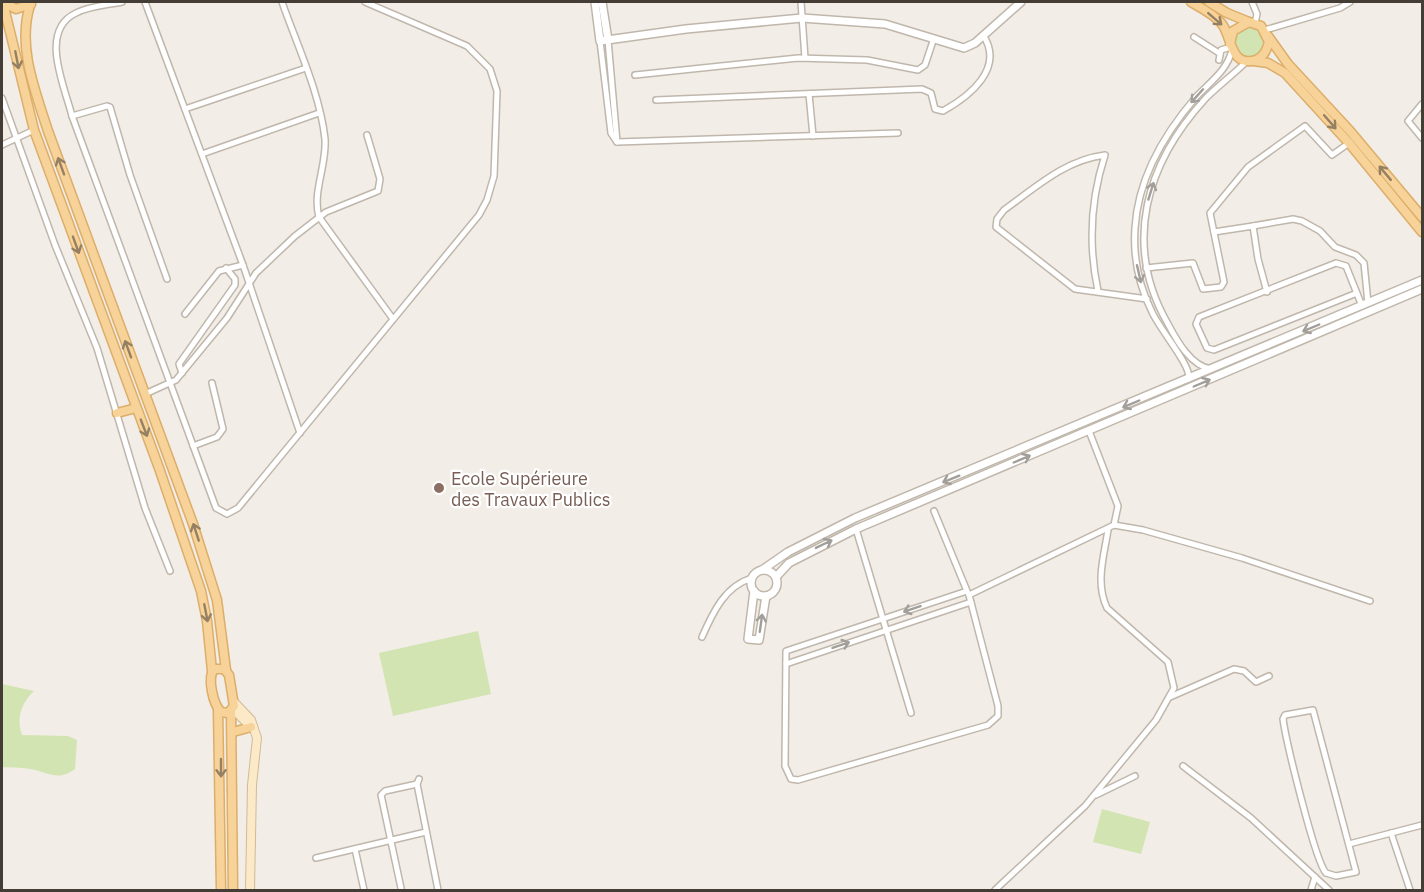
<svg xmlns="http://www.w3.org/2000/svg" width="1424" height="892" viewBox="0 0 1424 892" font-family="'IBM Plex Sans',sans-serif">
<rect width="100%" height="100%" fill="#f2ede6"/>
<g fill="#d2e4b1">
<circle cx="1249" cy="42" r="15"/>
<path d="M478 631 491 694 393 716 379 653Z"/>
<path d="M2 684 34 691C21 703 16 719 22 735L68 736 77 740 75 769C57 782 49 772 30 769 21 767 11 768 2 767Z"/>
<path d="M1102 809 1150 822 1141 854 1093 842Z"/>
</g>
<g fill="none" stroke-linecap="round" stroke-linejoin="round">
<defs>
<g id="minor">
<path d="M122 2C107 5 89 6 76 13 38 31 65 87 72 116L216 508 227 514 238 508 479 215 487 200 494 176 497 91 490 69 467 46 365 2"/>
<path d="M145 2 243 265 300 433"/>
<path d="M282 2C297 45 320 93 325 139 327 165 312 192 319 217L393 319"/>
<path d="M801 2 805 58"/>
<path d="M1252 2 1257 14 1255 23"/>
<path d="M1265 30 1340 8 1350 2"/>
<path d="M1194 37 1219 53"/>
<path d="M608 40 617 142"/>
<path d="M600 41 611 133 617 142 898 133"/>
<path d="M1219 60 1221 50 1231 47"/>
<path d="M635 75 798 58 867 60 918 70 925 65 934 38"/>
<path d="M809 94 813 136"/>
<path d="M2 98 55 245 97 348 145 508 170 571"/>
<path d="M656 100 922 89 931 93 935 109 943 111C970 96 1005 68 983 35"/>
<path d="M1422 104 1408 121 1422 138"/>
<path d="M185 109 306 68"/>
<path d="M72 116 107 106 110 107 130 175 167 279"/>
<path d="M2 145 34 130"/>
<path d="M202 154 319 113"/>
<path d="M1253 226 1293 219 1302 221 1320 231 1335 247 1356 255 1364 263 1368 303"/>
<path d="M1214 232 1253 226 1258 259 1267 292"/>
<path d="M1146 268 1193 263 1203 289 1221 287 1224 282 1210 213 1248 167 1305 126 1332 155 1349 143"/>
<path d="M1098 291C1088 244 1090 201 1105 155 1065 160 1036 187 1004 210L997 219 996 227 1075 289 1147 299"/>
<path d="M1357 293 1214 350 1207 348 1196 324 1199 317 1336 263 1346 266 1362 306"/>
<path d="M185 314 219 271 243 265"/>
<path d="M1211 369C1191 366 1177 341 1168 324 1122 244 1146 163 1206 98 1219 85 1234 74 1247 61"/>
<path d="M182 373 179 364 235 285V279L226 268"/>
<path d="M1189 379C1191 365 1160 330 1152 312 1139 286 1133 257 1135 228 1138 177 1164 134 1196 97 1210 82 1227 71 1232 50"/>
<path d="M145 394 176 380 227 318 256 273 295 236 326 212 378 191 380 179 367 135"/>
<path d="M193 446 217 437 223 429 212 383"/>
<path d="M934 511 967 591 969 595 998 706V716L988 725 798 780 791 779 785 766 786 651 967 591"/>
<path d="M1114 525 1143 530 1242 558 1370 601"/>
<path d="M856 529 911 713"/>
<path d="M969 595 1114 525 1118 506 1089 431"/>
<path d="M702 637C713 612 725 586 752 578"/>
<path d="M786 664 971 602"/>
<path d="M1170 697 1234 669 1244 671 1256 682 1269 676"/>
<path d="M1313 710 1356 872 1336 876 1326 873C1315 861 1286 741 1283 719L1285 715Z"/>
<path d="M1183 766 1251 818 1329 890"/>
<path d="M419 779 417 784 438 890"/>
<path d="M1096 795 1135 776"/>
<path d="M1391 833 1410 890"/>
<path d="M1349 844 1422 825"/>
<path d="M355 849 364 890"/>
<path d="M316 858 426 832"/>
<path d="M401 888 381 795 385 791 417 784"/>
<path d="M995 890 1085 806 1156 720 1174 688 1168 662 1107 608C1095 583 1104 556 1108 530"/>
<path d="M1311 890 1315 877"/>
</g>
<g id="tertiary">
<path d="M595 2 600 41 686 29 802 18 885 24 964 48 975 43 1021 2"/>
<path d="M602 2 608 40"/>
<circle cx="764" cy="583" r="13"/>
<path d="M762 570 788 552 855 518 1422 280"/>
<path d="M776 577 789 563 856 529 1422 289"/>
<path d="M754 591 748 639 759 640 766 596"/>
</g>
<g id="secondary">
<path d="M234 702 251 720 257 738 252 785 250 890"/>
<path d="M233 709 251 727"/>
</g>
<g id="primary">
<path d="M2 2 16 9 31 4"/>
<path d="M1191 2C1201 8 1214 14 1222 24 1232 37 1230 68 1256 60 1264 57 1267 50 1269 42L1261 26 1249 22 1233 31 1230 44"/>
<path d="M1209 2 1227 13 1249 22"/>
<path d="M3 3 34 130 159 468 201 591 207 621 212 671"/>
<path d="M30 5C17 47 35 90 48 131L193 524 217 600 226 670"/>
<path d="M1268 36 1288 64 1350 131 1422 217"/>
<path d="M1254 61 1268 63 1285 73 1349 143 1422 232"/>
<path d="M117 413 136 408"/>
<path d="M214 669H224L229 675 234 706 228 713 221 712C213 704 207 678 214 669Z"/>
<path d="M218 709 221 890"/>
<path d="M231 711 233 890"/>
<path d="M233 732 251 727"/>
</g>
</defs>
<use href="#minor" stroke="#c0b7ac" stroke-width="8"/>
<use href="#tertiary" stroke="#c0b7ac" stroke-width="10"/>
<use href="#secondary" stroke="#cfbb98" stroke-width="10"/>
<use href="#primary" stroke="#dcae6a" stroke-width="11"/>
<use href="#minor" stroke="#fff" stroke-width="5"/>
<use href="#tertiary" stroke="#fff" stroke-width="7"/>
<use href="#secondary" stroke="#fbe9c7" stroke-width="8"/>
<use href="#primary" stroke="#f8d399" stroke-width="8"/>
</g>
<defs><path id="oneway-shaft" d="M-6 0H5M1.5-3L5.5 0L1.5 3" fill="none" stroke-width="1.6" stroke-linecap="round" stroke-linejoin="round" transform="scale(1.5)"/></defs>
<g stroke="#958063">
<use href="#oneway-shaft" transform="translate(1215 19) rotate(41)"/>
<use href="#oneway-shaft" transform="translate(17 60) rotate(79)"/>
<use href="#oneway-shaft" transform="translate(1330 122) rotate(49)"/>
<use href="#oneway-shaft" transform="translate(61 166) rotate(-110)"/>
<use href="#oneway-shaft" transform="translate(1385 173) rotate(-130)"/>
<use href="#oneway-shaft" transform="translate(76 245) rotate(70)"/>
<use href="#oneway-shaft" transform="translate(128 349) rotate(-110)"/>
<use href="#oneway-shaft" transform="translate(144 428) rotate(69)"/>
<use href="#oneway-shaft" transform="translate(196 532) rotate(-108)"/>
<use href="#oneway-shaft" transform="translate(206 613) rotate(79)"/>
<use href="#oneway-shaft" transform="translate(221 768) rotate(90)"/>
</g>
<g stroke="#a29e9a">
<use href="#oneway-shaft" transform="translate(1197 96) rotate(132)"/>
<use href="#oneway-shaft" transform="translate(1151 191) rotate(-73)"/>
<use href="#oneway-shaft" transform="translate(1139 274) rotate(77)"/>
<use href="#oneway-shaft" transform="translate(1311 328) rotate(157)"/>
<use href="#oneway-shaft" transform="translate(1202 383) rotate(-23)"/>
<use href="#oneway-shaft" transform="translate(1131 404) rotate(157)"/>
<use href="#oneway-shaft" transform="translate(1022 459) rotate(-23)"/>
<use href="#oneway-shaft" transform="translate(951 479) rotate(158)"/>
<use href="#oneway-shaft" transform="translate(824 544) rotate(-26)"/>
<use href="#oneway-shaft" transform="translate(912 609) rotate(161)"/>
<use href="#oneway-shaft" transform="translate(761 623) rotate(-82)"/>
<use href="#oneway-shaft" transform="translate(841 645) rotate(-19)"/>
</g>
<circle fill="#8d6e63" stroke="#fff" stroke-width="2" cx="439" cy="488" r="6"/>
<g text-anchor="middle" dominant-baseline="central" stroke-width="4.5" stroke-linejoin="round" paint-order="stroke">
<g font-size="18" fill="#785e54" stroke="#fff" text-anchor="start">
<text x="451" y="478">Ecole Supérieure<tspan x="451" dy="21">des Travaux Publics</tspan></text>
</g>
</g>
<rect width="1424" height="892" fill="none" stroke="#443d36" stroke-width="6"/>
</svg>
